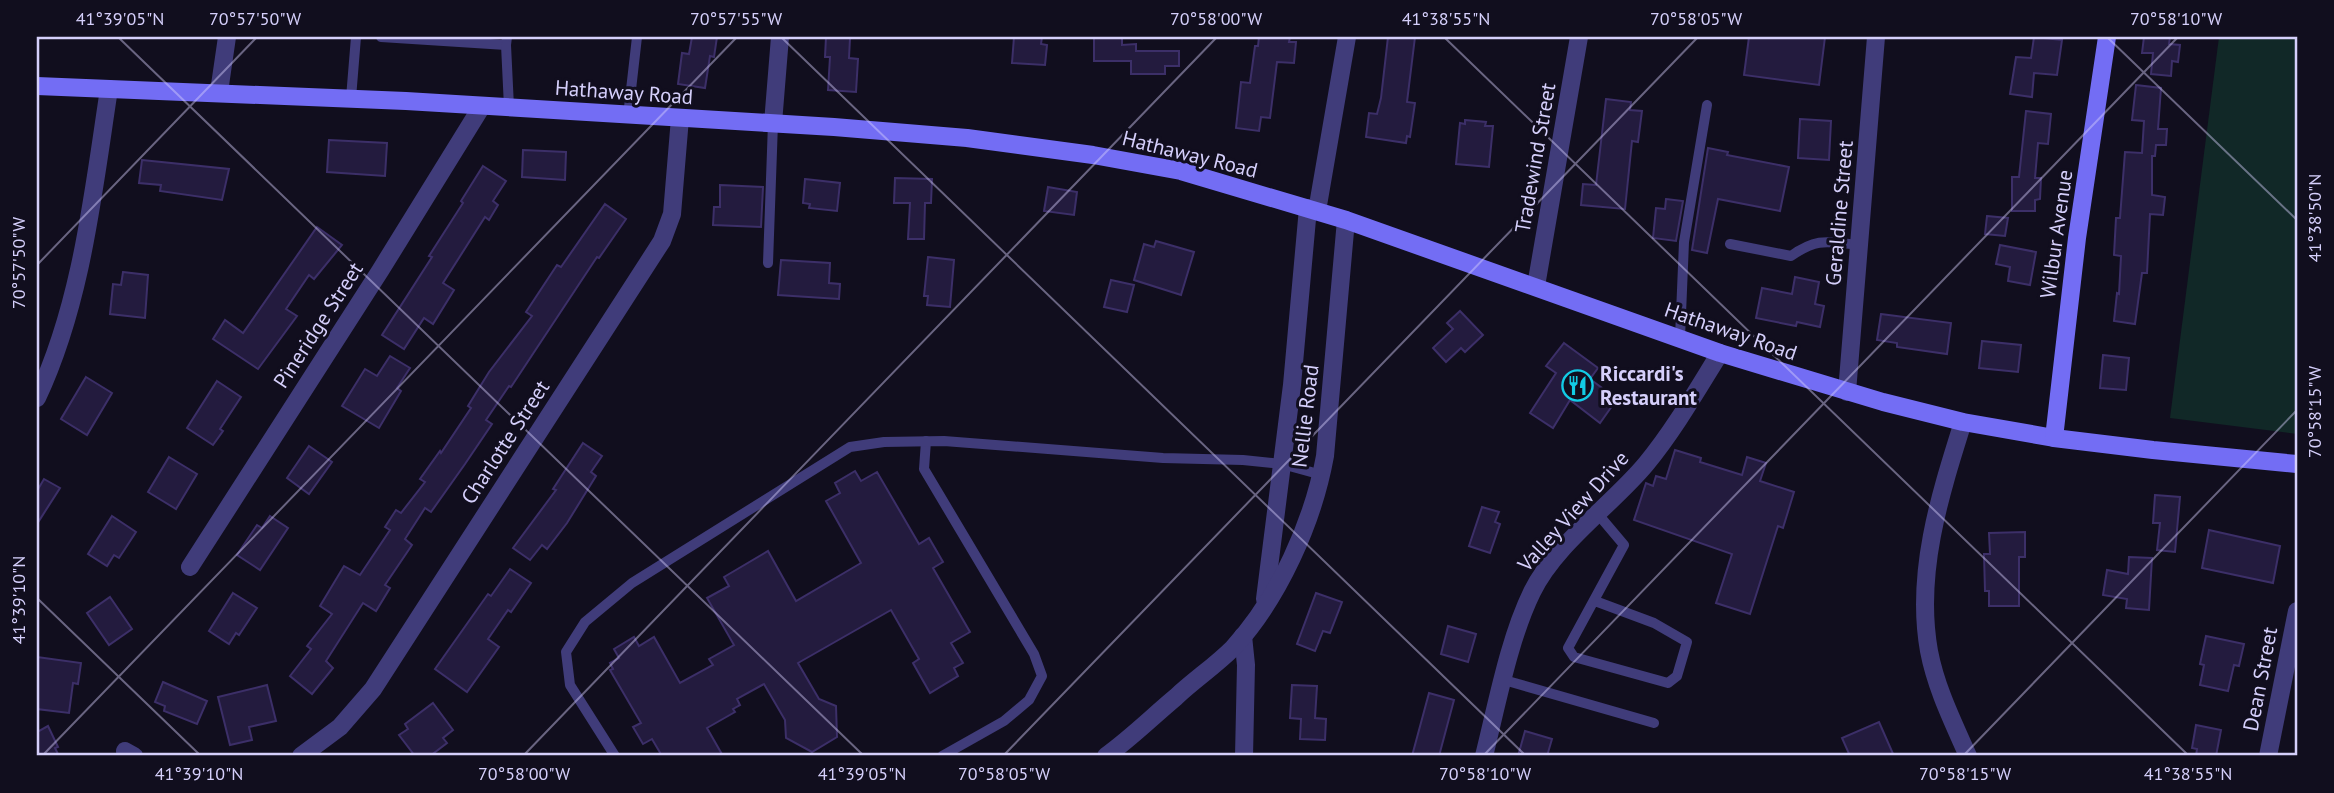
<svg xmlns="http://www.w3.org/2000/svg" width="2334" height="793" viewBox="0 0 2334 793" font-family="'PT Sans',sans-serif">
<rect width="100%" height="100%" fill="#110e1e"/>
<path fill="#112827" d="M2219 37H2297V434L2170 418Z"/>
<g fill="#231b3e" stroke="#3c2f68" stroke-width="2">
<path d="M692 37H717L714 57 710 56 705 88 678 84 682 53 689 54Z"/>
<path d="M826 37 850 38 849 58 858 59 856 92 828 90 830 57H825Z"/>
<path d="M1014 37H1042L1041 44 1047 45 1045 65 1012 63Z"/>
<path d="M1094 37H1122V45L1136 44V51H1179V66H1165V74H1131V61H1094Z"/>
<path d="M1259 37H1290L1289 42H1296L1294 63 1277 62 1270 118 1261 117 1259 131 1236 128 1241 82 1250 83 1255 46H1258Z"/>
<path d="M1388 37H1415L1407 102 1415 103 1410 137 1407 136 1406 143 1366 137 1369 113 1377 114 1381 98Z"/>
<path d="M1749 37H1825L1819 85 1744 75Z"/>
<path d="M2034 37 2062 40 2057 75 2034 73 2032 97 2010 94 2016 57 2031 58Z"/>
<path d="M2144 37H2170L2169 44 2180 45 2178 62 2172 61 2171 76 2151 74 2153 53H2142Z"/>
<path d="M2136 85 2161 88 2158 129H2167L2166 145H2156L2155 156H2152V195L2165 197 2163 215 2150 214 2147 273H2142L2135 324 2114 321 2117 293 2119 294 2121 256 2114 255 2116 218H2120L2125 152 2142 153 2144 121 2132 120Z"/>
<path d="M1606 99 1631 102 1630 110 1642 111 1638 142 1632 141 1625 209 1581 205 1583 184 1596 185Z"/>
<path d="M2026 111 2051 114 2048 144 2038 143 2035 178H2041L2040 199 2035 200V211H2012V177H2019Z"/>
<path d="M1800 119 1831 121 1829 160 1798 158Z"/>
<path d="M1465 120 1486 122 1485 126H1493L1489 167 1456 164 1460 123 1465 124Z"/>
<path d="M329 140 387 143 385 176 327 172Z"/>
<path d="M1708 148 1728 152 1727 155 1789 167 1780 211 1718 199 1707 253 1692 250Z"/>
<path d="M523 150 566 152 565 180 522 177Z"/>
<path d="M142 160 229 169 222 200 160 191 161 185 139 183Z"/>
<path d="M483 166 506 181 493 201 498 205 489 220 485 217 443 283 454 290 433 324 424 318 404 349 382 335 432 257 429 256 463 203 461 201Z"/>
<path d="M895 178 932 179 931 203H925L924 239H908L910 203H894Z"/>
<path d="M805 179 840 183 837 211 809 208 810 204 803 203Z"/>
<path d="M720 185 763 187 761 227 713 225 714 207H720Z"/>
<path d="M1048 187 1077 192 1074 215 1044 211Z"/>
<path d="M1666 199 1683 201 1676 241 1653 238 1656 208 1665 209Z"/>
<path d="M605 204 626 219 599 258 597 257 511 387 509 386 486 420 492 424 465 464 431 512 425 508 405 539 412 545 385 585 390 588 376 611 363 603 326 661 333 668 312 694 290 676 311 649 307 646 332 614 320 606 344 566 360 575 390 530 385 527 396 510 401 513 425 482 420 479 440 451 441 453 471 408 468 406 489 372 532 316 526 312 557 265 561 267Z"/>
<path d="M1987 216 2008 218 2005 236 1985 234Z"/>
<path d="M317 227 342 245 314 279 309 275 286 309 297 316 258 369 213 339 225 320 243 333Z"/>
<path d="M1156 241 1194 252 1181 295 1134 280 1144 244 1154 247Z"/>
<path d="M2000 245 2036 252 2030 285 2008 281 2010 267 1996 264Z"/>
<path d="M928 257 954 260 950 307 927 305 928 296H924Z"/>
<path d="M781 260 830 263 829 283 840 284 839 299 778 295Z"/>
<path d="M123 272 148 275 145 318 110 314 113 284 121 285Z"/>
<path d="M1795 277 1819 282 1815 304 1824 306 1820 327 1797 322 1796 326 1756 318 1762 288 1792 294Z"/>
<path d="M1111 280 1134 285 1127 312 1104 307Z"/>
<path d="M1460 311 1483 335 1465 352 1461 348 1446 362 1433 348 1453 329 1447 323Z"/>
<path d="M1881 314 1951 323 1947 354 1897 347V343L1877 340Z"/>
<path d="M1982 341 2021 345 2018 372 1979 368Z"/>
<path d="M1564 343 1598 368 1590 379 1617 399 1600 423 1570 400 1553 428 1530 413 1556 373 1546 366Z"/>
<path d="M2103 355 2129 358 2126 390 2100 388Z"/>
<path d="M390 356 410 368 397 388 401 391 379 428 342 406 365 369 377 376Z"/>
<path d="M86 377 112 393 87 435 61 419Z"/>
<path d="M217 381 241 397 220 429 223 431 213 445 187 428Z"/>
<path d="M583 443 602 456 591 472 596 476 567 523 547 549 542 545 530 560 513 548 556 490 553 489Z"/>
<path d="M309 446 332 462 309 494 287 478Z"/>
<path d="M1675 450 1701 458 1700 462 1742 475 1747 457 1766 463 1760 481 1794 492 1783 528 1778 526 1750 614 1716 603 1732 554 1634 520 1646 483 1653 486 1656 476 1666 479Z"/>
<path d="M169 457 197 474 176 509 148 492Z"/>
<path d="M855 471 861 481 877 472 919 544 929 538 943 562 933 568 970 632 951 643 963 663 954 668 958 676 930 693 913 663 919 659 891 610 798 663 819 699 836 706 837 737 812 752 786 738 785 720 764 684 737 699 740 705 733 709 735 712 707 728 723 756H662L652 739 643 744 633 727 641 723 610 670 613 669 610 663 619 658 614 649 634 637 639 646 654 637 680 683 713 665 709 659 734 645 707 598 729 586 724 577 768 551 796 601 861 563 826 501 840 493 835 483Z"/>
<path d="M44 479 60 488 37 524V491Z"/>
<path d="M2155 495 2180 497 2175 552 2157 550 2160 523H2153Z"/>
<path d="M1482 507 1499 512 1495 522 1500 524 1490 553 1469 546Z"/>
<path d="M112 516 136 532 119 558 114 555 107 566 88 554Z"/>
<path d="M270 516 288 528 260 570 237 555 257 525 262 528Z"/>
<path d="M2209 530 2280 546 2273 583 2202 568Z"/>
<path d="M2025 532V557H2019V606H1989V591H1985L1984 554H1990L1989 533Z"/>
<path d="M2129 557 2152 558 2149 610 2126 608 2127 599 2103 595 2107 570 2128 574Z"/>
<path d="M510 569 531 583 511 612 508 610 488 639 499 647 467 692 435 669 488 594 491 596Z"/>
<path d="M233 593 257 608 239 635 236 633 229 644 209 631Z"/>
<path d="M1316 593 1342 602 1330 633 1323 631 1315 651 1297 644Z"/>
<path d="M110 597 132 629 109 645 87 613Z"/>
<path d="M1448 626 1476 634 1468 662 1441 654Z"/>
<path d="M2206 636 2244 644 2239 666 2234 665 2228 691 2200 685 2204 665 2200 664Z"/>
<path d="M37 657 81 663 78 684 73 683 69 713 37 709Z"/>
<path d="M163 682 207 701 197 724 164 711 165 706 155 702Z"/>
<path d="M267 685 276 721 249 727 252 740 230 745 218 697Z"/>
<path d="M1292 685 1317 686 1315 718 1326 719 1325 740 1300 739 1301 719 1290 718Z"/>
<path d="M1429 693 1454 700 1439 756H1412Z"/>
<path d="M433 703 453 730 443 738 447 743 430 756H415L399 735 408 729 405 724Z"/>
<path d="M1879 722 1894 756H1850L1842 738Z"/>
<path d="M2196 725 2221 730 2216 756H2196L2197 749 2192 748Z"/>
<path d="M48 726 58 747 55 748 59 756H37V732Z"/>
<path d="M1525 731 1552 739 1547 756H1518Z"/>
</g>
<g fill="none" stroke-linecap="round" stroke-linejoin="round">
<g stroke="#403c7a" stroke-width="10">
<path d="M381 37 506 45 507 37"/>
<path d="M506 45 509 107"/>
<path d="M351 98 356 37"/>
<path d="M628 116 637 37"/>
<path d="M1730 244 1791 256C1818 237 1828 242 1859 245"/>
<path d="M768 263 773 123"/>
<path d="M1680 338 1684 242 1707 105"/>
<path d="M926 441 924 469 1034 654 1042 676 1029 700 1004 721 942 756"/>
<path d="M1595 601 1654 623 1687 642 1677 676 1668 683 1574 657 1568 648 1624 545 1597 513"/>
<path d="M1504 680 1654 723"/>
<path d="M615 756 570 685 566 652 585 622 632 583 850 447 884 442 944 441 1163 458 1243 460 1282 464 1322 475"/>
</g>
<g stroke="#403c7a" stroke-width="18">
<path d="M219 92 227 37"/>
<path d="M773 123 780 37"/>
<path d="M1317 211 1347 37"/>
<path d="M1536 286 1579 37"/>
<path d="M1847 392 1876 37"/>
<path d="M37 398C82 302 93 193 109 89"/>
<path d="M1963 422C1940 495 1915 573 1929 651 1936 688 1953 722 1968 756"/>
<path d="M190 567 380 271 482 106"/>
<path d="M1265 599 1292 385 1308 208"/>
<path d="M1243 636 1246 665 1244 756"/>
<path d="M125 751 134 756"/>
<path d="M301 756 340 727 373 689 662 241 672 214 680 118"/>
<path d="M1106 756C1131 738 1152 717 1176 697 1194 680 1215 666 1233 648 1279 598 1313 522 1325 456L1346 220"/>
<path d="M1484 756C1497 704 1509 639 1532 592 1556 543 1612 505 1646 464 1674 430 1697 390 1720 353"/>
<path d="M2268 756 2297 611"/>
</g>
<g stroke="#736df4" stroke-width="18">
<path d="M37 86 406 101 834 127 967 138 1093 155 1181 171 1346 220 1720 353 1883 402 1963 422 2054 438 2153 450 2297 464"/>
<path d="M2054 438 2077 238 2107 37"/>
</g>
</g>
<path fill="none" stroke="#d5cffb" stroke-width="2" stroke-opacity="0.45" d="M118 37 864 756M781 37 1526 756M1444 37 2189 756M2107 37 2297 220M37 265 257 37M37 598 201 756M42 756 737 37M523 756 1217 37M1003 756 1698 37M1483 756 2178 37M1963 756 2297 410"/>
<defs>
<symbol id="restaurant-ring" viewBox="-11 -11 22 22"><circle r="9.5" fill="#110e1e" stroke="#12cbe5" stroke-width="1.5"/><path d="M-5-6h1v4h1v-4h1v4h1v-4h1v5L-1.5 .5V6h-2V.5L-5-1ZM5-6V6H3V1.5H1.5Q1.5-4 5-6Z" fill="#12cbe5"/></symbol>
</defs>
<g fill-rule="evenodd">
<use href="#restaurant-ring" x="1560" y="368" width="35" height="35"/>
</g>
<g text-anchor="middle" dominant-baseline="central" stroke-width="6" stroke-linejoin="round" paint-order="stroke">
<g font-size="21" fill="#d5cffb" stroke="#110e1e">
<text transform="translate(624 92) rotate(4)">Hathaway Road</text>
<text transform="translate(1190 154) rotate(14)">Hathaway Road</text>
<text transform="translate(1535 158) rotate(-80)">Tradewind Street</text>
<text transform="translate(1839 213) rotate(-85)">Geraldine Street</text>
<text transform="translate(2056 234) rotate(-82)">Wilbur Avenue</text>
<text transform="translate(318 325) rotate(-57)">Pineridge Street</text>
<text transform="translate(1731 331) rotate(19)">Hathaway Road</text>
<text transform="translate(1305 416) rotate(-83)">Nellie Road</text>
<text transform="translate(505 442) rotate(-57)">Charlotte Street</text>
<text transform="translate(1573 511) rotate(-48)">Valley View Drive</text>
<text transform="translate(2260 679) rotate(-79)">Dean Street</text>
</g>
<g font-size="21" font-weight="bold" fill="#d5cffb" stroke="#110e1e" text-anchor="start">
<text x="1600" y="373">Riccardi's<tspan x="1600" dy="24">Restaurant</tspan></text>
</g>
</g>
<rect width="2334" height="793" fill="none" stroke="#110e1e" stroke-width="77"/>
<rect x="38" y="38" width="2258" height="716" fill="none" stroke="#d5cffb" stroke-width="2.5"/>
<g font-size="18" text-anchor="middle" fill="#d5cffb">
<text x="120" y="25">41°39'05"N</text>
<text x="255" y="25">70°57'50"W</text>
<text x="736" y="25">70°57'55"W</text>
<text x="1216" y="25">70°58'00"W</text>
<text x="1446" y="25">41°38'55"N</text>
<text x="1696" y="25">70°58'05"W</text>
<text x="2176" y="25">70°58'10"W</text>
<text transform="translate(2315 218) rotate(-90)" y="6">41°38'50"N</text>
<text transform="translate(19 263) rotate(-90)" y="6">70°57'50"W</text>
<text transform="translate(2315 412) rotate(-90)" y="6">70°58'15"W</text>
<text transform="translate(19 600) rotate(-90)" y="6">41°39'10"N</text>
<text x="199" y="780">41°39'10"N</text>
<text x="524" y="780">70°58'00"W</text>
<text x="862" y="780">41°39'05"N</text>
<text x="1004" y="780">70°58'05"W</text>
<text x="1485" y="780">70°58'10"W</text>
<text x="1965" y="780">70°58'15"W</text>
<text x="2188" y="780">41°38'55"N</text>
</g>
</svg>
